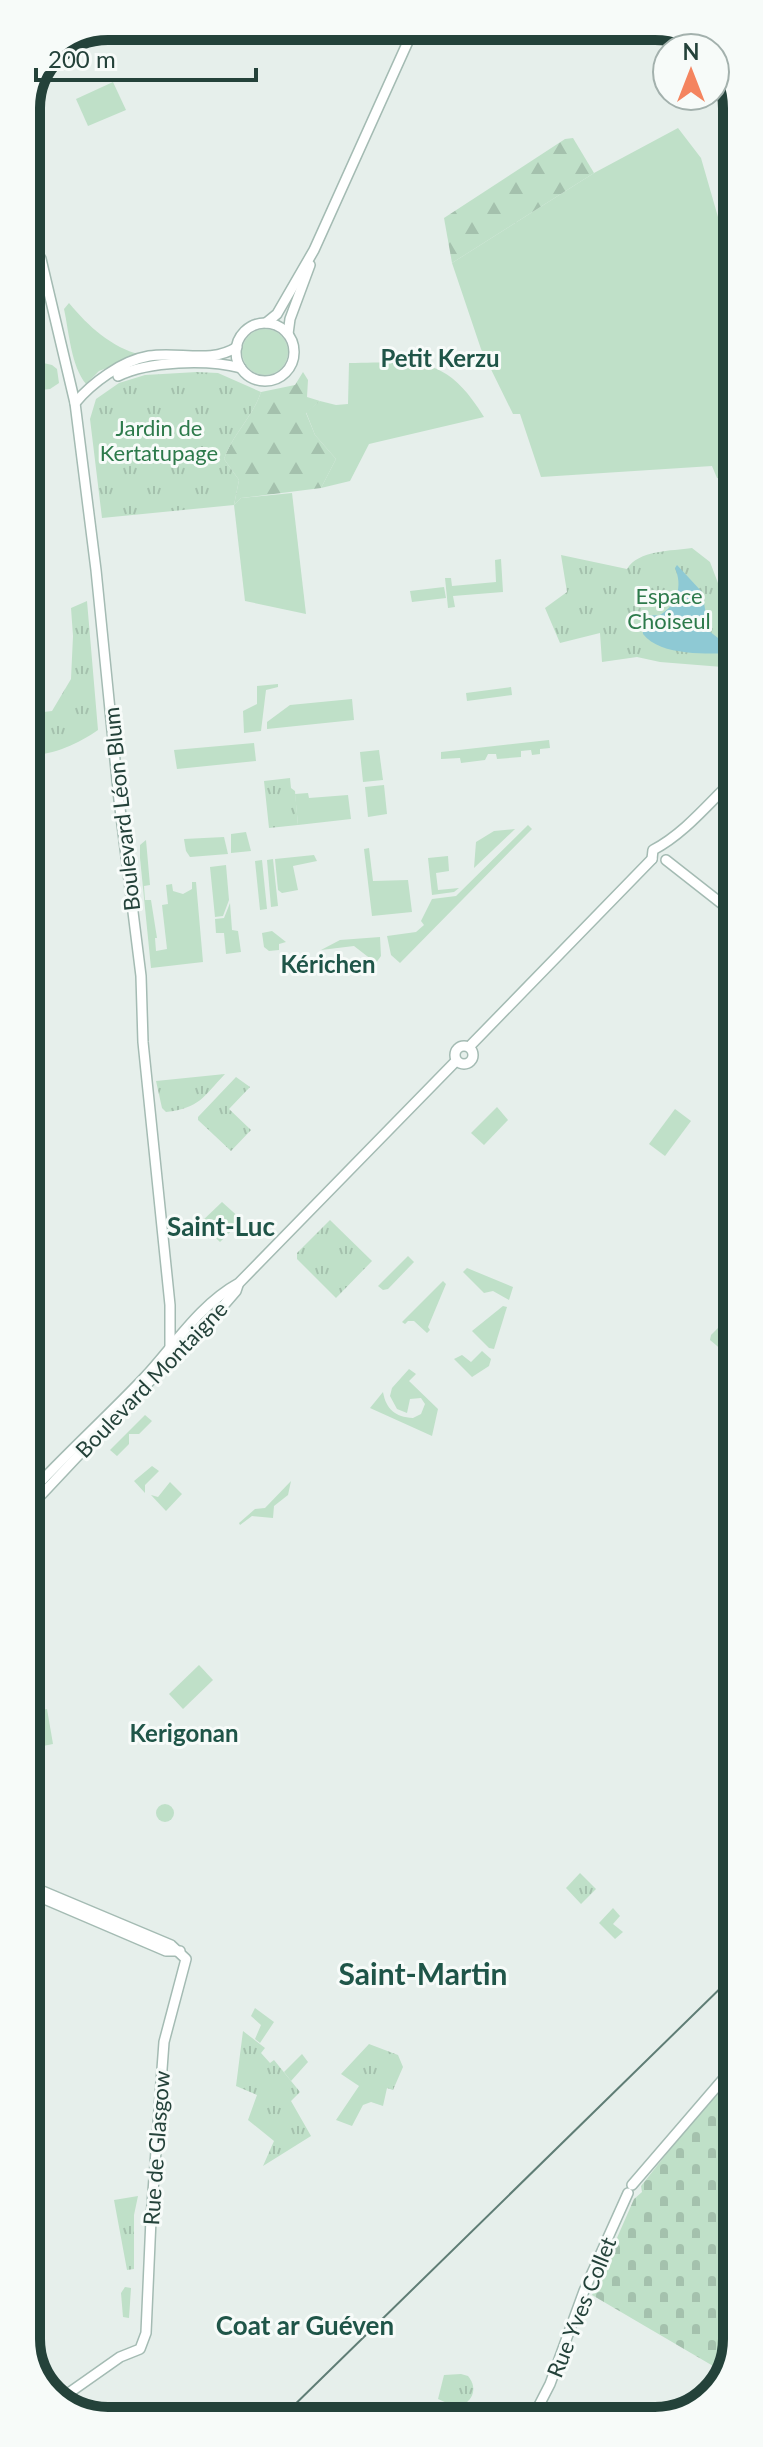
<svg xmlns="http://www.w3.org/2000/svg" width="763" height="2447" viewBox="0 0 763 2447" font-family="Lato,sans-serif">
<defs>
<pattern id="forest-firs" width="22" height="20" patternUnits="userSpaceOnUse" patternTransform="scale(2)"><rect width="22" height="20" fill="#bfe0c8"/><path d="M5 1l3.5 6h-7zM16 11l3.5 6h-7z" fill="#a4c1ad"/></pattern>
<pattern id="cemetery-stones" width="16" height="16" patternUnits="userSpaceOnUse" patternTransform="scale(2)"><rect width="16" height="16" fill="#bfe0c8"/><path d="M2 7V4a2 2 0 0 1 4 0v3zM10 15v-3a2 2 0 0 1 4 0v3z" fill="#a4c1ad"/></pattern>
<pattern id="park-tufts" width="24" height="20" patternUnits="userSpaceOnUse" patternTransform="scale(2)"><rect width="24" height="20" fill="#bfe0c8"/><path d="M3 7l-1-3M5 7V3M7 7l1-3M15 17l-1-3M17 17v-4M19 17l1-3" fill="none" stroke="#a4c1ad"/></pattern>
</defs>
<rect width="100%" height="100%" fill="#e6efeb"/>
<g fill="#bfe0c8">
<path d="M113 82 126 110 88 126 76 99Z"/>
<path d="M678 128 701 158 735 276V480L717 478 712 466 541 477 520 414H513L481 349 452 263 594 173Z"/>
<path d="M69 303C89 327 111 347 141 355L99 371 86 384C71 366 69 332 64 309Z"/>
<circle cx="265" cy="352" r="23"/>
<path d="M26 359 52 365 57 369 59 383 50 389 41 390 32 374 29 375Z"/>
<path d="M349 363C417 363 444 352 484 417L369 444 350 481 321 488 336 459 315 435 306 412 320 401 336 405 348 404Z"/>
<path d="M292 493 306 614 245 601 234 505 241 498Z"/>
<path d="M501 559 503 592 453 596 455 607 448 608 445 578H451L452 586 496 582 495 560Z"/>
<path d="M444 587 446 598 412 602 410 591Z"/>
<path d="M278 684V687L266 690 261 731 244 733 243 711 257 704V686Z"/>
<path d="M511 687 512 695 467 701 466 693Z"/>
<path d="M352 699 354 720 267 729V722L290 705Z"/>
<path d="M549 740 550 748 540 749V754L532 755 531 750 521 751V757L497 759 496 754H488L485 760 461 763 460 758 441 759V752Z"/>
<path d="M254 743 256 761 177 769 174 750Z"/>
<path d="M379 750 383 780 363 782 360 752Z"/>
<path d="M384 785 387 814 368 817 365 787Z"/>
<path d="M308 793 309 798 348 795 351 819 298 825 295 794Z"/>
<path d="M528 825 532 829 400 963 391 955 387 936 416 932 424 925 421 921 432 899 456 896Z"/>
<path d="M515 829 474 868 476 842 494 831Z"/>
<path d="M246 832 251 851 231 853V834Z"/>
<path d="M224 837 228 854 190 857 186 851 184 839Z"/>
<path d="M146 840 150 885 144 886 145 900H151L157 938H155L156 951 167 949 162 905 168 904 166 885 172 884 173 891 183 894 192 889V882H196L203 962 151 968 140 858V845Z"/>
<path d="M369 848 373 881 408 880 412 912 372 916 364 849Z"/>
<path d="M314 855 317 861 293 866 298 890 282 893 278 890 275 859Z"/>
<path d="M448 856 449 871 436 873 438 890 459 888 454 892 432 895 428 858Z"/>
<path d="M273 859 278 906 271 907 267 860Z"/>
<path d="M262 860 267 909 260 910 255 861Z"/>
<path d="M226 865 229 900 223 916 215 917 210 867Z"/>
<path d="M230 903 232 930 238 931 241 952 226 954 224 933H216L215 919 224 918Z"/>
<path d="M272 931 286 942 279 944V950L269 951 264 947 262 933Z"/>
<path d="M380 937 381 956 376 963 354 946 321 950 340 940Z"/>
<path d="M497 1107 508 1120 484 1145 471 1133Z"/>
<path d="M675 1109 691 1121 665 1156 649 1144Z"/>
<path d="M408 1256 414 1262 388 1289 383 1290 378 1286Z"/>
<path d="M467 1268 513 1287 509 1300 493 1291 484 1293 463 1272Z"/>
<path d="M443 1281 446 1284 428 1327 430 1330 427 1333 414 1321H408L405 1324 402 1322Z"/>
<path d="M503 1306 507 1307 494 1349 489 1348 472 1331Z"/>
<path d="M482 1351 491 1359 489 1366 472 1377 454 1359 462 1355 471 1362Z"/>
<path d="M409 1369 416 1374 409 1381 438 1409 432 1436 370 1408 383 1392C386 1409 395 1417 413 1418L421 1414 425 1404 421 1398 410 1399 407 1413 397 1409 390 1396 392 1388Z"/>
<path d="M145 1415 152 1421 139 1434H129V1444L117 1456 110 1450Z"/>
<path d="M152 1466 159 1471 145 1485V1493L134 1481Z"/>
<path d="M291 1481 288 1495 274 1506 273 1518 252 1516 240 1525 239 1523 255 1509 265 1508Z"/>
<path d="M170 1482 182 1494 166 1511 151 1495 158 1497Z"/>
<path d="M199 1665 213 1680 183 1709 169 1694Z"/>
<circle cx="165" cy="1813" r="9"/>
<path d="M613 1908 620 1916 613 1924 623 1932 615 1939 599 1923Z"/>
<path d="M255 2008 274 2022 260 2043 255 2039 261 2025 251 2016Z"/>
<path d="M302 2054 308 2062 291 2081 284 2072Z"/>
<path d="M125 2287 131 2288 129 2318 123 2317 121 2293Z"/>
</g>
<g fill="url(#forest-firs)">
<path d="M573 138 594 173 452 263 444 218 565 139Z"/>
<path d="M303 372 308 380 307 397 320 401 306 413 315 435 336 459 321 488 241 498 234 505 239 480 224 459C232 435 253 417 261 392L295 385Z"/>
</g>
<g fill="url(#cemetery-stones)">
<path d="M736 1310V1362L710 1340 711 1335Z"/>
<path d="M737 2071V2339L725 2373 592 2295 634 2199 642 2192 641 2186 706 2104Z"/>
</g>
<g fill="url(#park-tufts)">
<path d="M197 372 218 373 261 392C253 417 232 435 224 459L239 480 234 505 102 518 90 419 96 399 119 383 145 375Z"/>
<path d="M692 548 710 562 721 591 735 611V668L660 662 637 657 602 662 600 633 560 643 545 608 567 592 561 555 627 569C638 550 672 551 692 548Z"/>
<path d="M87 601 98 730C78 744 52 756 27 755V714L52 711 71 679 73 636 71 608Z"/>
<path d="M290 778 291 788 295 791 298 825 269 828 264 781Z"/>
<path d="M225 1074C203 1097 200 1108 166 1112L162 1108 156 1081Z"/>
<path d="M236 1077 250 1087 229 1109 251 1130 231 1151 198 1120V1117Z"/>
<path d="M222 1202 242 1220 220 1242 200 1223Z"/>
<path d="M330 1220 372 1261 336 1298 297 1259V1253Z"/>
<path d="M47 1709 53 1744 28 1749V1713Z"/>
<path d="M580 1873 596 1889 581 1904 566 1888Z"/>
<path d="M243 2031 265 2048 261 2053 270 2063 274 2060 300 2092 291 2101 311 2136 263 2166 274 2141 248 2120 257 2095 236 2086Z"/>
<path d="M369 2044 398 2055 403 2067 393 2090 387 2088 383 2106 371 2102 363 2105 352 2126 336 2120 359 2086 341 2074Z"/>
<path d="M138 2196 134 2215V2269L127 2270 114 2200Z"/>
<path d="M461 2374 468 2376C479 2389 472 2404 456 2407L438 2399 444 2375Z"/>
</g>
<path fill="#8ec9d4" d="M677 565 702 592 709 631 718 638 735 642V654C709 653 661 657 643 634L642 616 660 615C677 605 683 586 675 568Z"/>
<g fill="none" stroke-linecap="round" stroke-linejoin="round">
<defs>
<g id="secondary">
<path d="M26 232 41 259 75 403 96 570 119 800 141 976 143 1042 170 1305V1347"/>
<path d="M266 323 277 314 314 250 415 26"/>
<circle cx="265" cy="352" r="29"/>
<path d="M288 334 290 319 310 265"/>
<path d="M118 376C149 361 207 359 241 368"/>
<path d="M75 403C92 383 121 361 149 356 178 351 211 364 237 347"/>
<path d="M652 859 653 850C684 834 709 803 735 778"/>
<path d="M666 860 731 911"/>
<path d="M731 911V920L735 923"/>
<circle cx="464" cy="1055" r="9"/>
<path d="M469 1047 652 859"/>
<path d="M146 1385 204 1328 236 1291 238 1285"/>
<path d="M28 1495C65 1455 106 1418 144 1378 174 1346 199 1305 239 1283L456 1061"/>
<path d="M28 1509 121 1410"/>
<path d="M28 1885 171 1945 186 1959 164 2042 151 2219 146 2333 140 2349 120 2357 56 2402"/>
<path d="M28 1892 166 1951H180"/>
<path d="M632 2185 737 2063"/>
<path d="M532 2419 550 2384 584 2291 628 2193"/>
</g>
</defs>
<use href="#secondary" stroke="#a4bbb3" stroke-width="12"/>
<use href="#secondary" stroke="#fff" stroke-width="9"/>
<path stroke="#5f7d75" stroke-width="2" d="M279 2420 737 1972"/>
</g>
<g text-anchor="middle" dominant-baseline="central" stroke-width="6" stroke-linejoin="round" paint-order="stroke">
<g font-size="22" fill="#2d7a4b" stroke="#f7fbf9">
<text x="159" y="427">Jardin de<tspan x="159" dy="25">Kertatupage</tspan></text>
<text x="669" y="595">Espace<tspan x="669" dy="25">Choiseul</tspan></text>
</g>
<g font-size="22" fill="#24423a" stroke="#f7fbf9">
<text transform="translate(121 809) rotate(-96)">Boulevard Léon Blum</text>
<text transform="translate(151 1379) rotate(-46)">Boulevard Montaigne</text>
<text transform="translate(156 2148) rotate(-86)">Rue de Glasgow</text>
<text transform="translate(581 2307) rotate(-68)">Rue Yves Collet</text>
</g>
<g font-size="24" font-weight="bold" fill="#1f5548" stroke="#f7fbf9">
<text x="440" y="357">Petit Kerzu</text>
<text x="328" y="963">Kérichen</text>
<text x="184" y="1732">Kerigonan</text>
</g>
<g font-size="26" font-weight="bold" fill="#1f5548" stroke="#f7fbf9">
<text x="221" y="1226">Saint-Luc</text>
<text x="305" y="2325">Coat ar Guéven</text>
</g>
<g font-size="30" font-weight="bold" fill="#1f5548" stroke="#f7fbf9">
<text x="423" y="1973">Saint-Martin</text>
</g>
</g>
<path d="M0 0H763V2447H0ZM108 40H655A68 68 0 0 1 723 108V2339A68 68 0 0 1 655 2407H108A68 68 0 0 1 40 2339V108A68 68 0 0 1 108 40Z" fill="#f7fbf9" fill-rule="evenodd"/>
<path fill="none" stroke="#24423a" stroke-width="10" d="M108 40H655A68 68 0 0 1 723 108V2339A68 68 0 0 1 655 2407H108A68 68 0 0 1 40 2339V108A68 68 0 0 1 108 40Z"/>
<g transform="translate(691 72)"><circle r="38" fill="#f7fbf9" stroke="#a3b1ad" stroke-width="2"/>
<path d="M0-6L14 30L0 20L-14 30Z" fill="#f4845f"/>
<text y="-12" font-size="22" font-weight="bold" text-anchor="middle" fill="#24423a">N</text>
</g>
<path d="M36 68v12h220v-12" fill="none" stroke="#24423a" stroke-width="4"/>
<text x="48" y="68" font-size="24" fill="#24423a" stroke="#f7fbf9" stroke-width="6" paint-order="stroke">200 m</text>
</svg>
